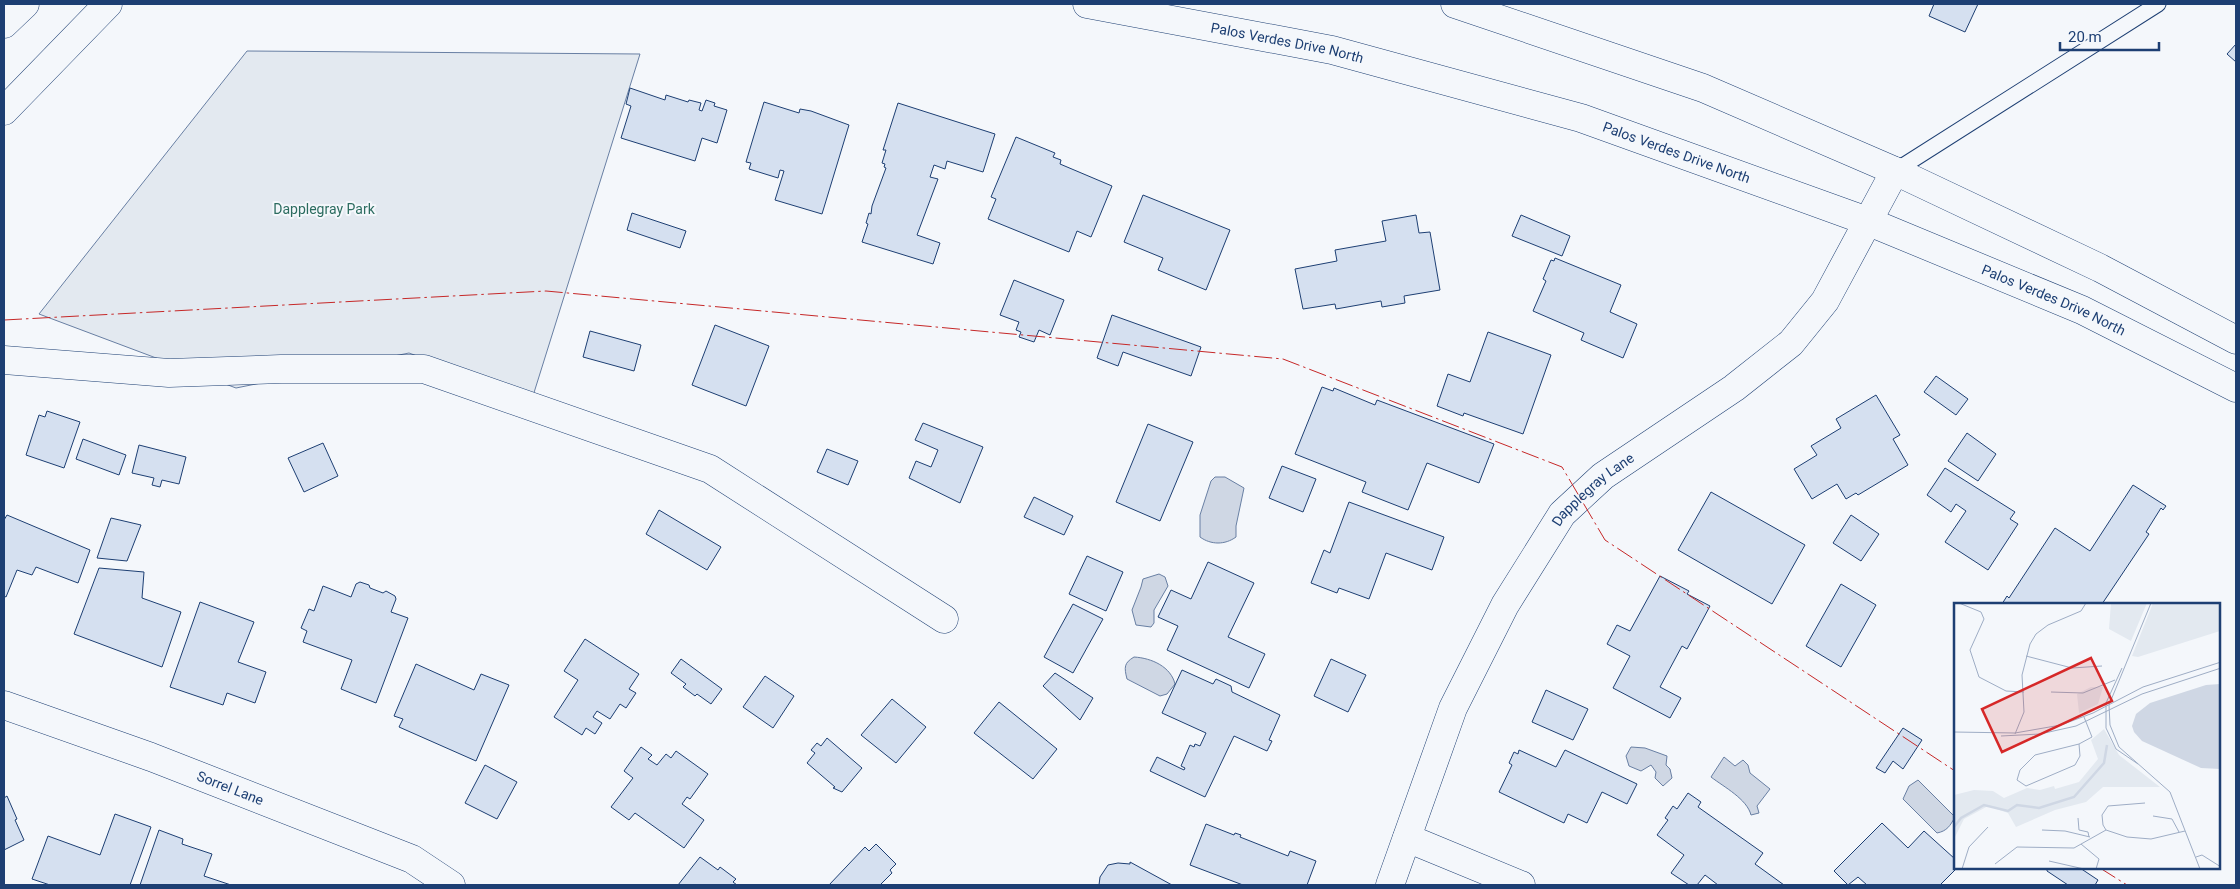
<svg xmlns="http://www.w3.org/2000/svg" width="2240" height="889" viewBox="0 0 2240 889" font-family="Roboto,sans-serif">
<rect width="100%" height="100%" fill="#f4f7fb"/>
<path fill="#e3e9f0" stroke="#687fa3" d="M247 51 640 54 532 399 409 353 236 388 39 314Z"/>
<g fill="#cfd7e4" stroke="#687fa3">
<path d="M1215 477H1225L1244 488 1236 526V537C1225 545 1211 545 1200 537V515L1211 481Z"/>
<path d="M1159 574 1165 577 1168 586 1154 610V623L1151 627 1136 625 1132 610 1141 587 1143 579Z"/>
<path d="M1134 657C1152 658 1171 667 1175 684L1167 694 1160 696 1127 679C1124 667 1124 663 1134 657Z"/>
<path d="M1631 747 1645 748 1667 756 1666 765 1670 769 1672 778 1663 786 1655 778 1656 772 1651 765 1641 771 1629 766 1626 756Z"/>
<path d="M1724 757 1735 766 1743 760 1748 765 1750 773 1770 789 1757 806 1759 813 1751 815C1747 799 1724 787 1711 777Z"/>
<path d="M1918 780 1955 817C1950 826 1947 831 1937 833L1903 799 1909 786Z"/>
</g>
<g fill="#d5e0f0" stroke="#1d3f73">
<path d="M1934 4H1978L1965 32 1929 16Z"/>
<path d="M2236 44V62L2227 54Z"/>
<path d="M630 88 665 100 666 95 688 102 689 100 701 103 699 110 702 111 706 100 715 103 714 106 727 110 717 143 702 138 695 161 621 138 631 106 626 104Z"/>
<path d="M764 102 799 113 800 109 811 111 849 125 822 214 775 200 784 171 780 170 778 178 749 169 751 163 746 162Z"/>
<path d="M898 103 995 134 983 172 947 161 945 169 934 165 930 177 938 179 917 235 940 243 933 264 862 242 868 224 866 223 869 213 871 214 872 206 886 168 884 167 885 164 882 163 886 150H883Z"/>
<path d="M1016 137 1055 153 1053 157 1061 160 1060 164 1112 186 1091 237 1077 231 1069 252 988 219 996 199 991 197Z"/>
<path d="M1143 195 1230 230 1206 290 1158 270 1163 258 1124 242Z"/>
<path d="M632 213 686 231 680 248 627 230Z"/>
<path d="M1416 215 1419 233 1430 232 1440 290 1404 296 1405 303 1382 307 1381 301 1336 309 1335 304 1303 309 1295 269 1337 261 1335 250 1386 241 1382 221Z"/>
<path d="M1521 215 1570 236 1562 256 1512 236Z"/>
<path d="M1555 258 1621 285 1610 312 1637 324 1623 358 1581 340 1584 333 1533 311 1546 281 1543 279 1551 260 1554 261Z"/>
<path d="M1014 280 1064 300 1050 335 1039 330 1034 342 1019 337 1021 332 1016 330 1019 322 1000 315Z"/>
<path d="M1112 315 1201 347 1191 376 1123 352 1118 366 1097 358Z"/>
<path d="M715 325 769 346 746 406 692 385Z"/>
<path d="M590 331 641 345 634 371 583 357Z"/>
<path d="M1488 332 1551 355 1523 434 1464 413 1463 416 1437 406 1448 374 1470 382Z"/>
<path d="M1936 376 1968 399 1956 415 1924 392Z"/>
<path d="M1322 387 1333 391 1334 388 1375 405 1377 400 1494 444 1479 483 1427 463 1408 510 1362 492 1366 482 1295 454Z"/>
<path d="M1876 395 1900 435 1893 439 1908 465 1858 495 1856 493 1846 499 1837 484 1812 499 1794 469 1817 455 1811 446 1841 428 1836 419Z"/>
<path d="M47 411 80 422 64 468 26 455 39 415 45 417Z"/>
<path d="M923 423 983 447 960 503 909 478 916 461 931 467 938 450 915 440Z"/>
<path d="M1148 424 1193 442 1160 521 1116 502Z"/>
<path d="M1967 433 1996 454 1978 481 1948 461Z"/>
<path d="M83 439 126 455 119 475 76 459Z"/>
<path d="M323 443 338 476 304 492 288 458Z"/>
<path d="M139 445 186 457 179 484 162 480 160 487 152 485 154 478 132 473Z"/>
<path d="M827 449 858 461 848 485 817 472Z"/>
<path d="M1282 466 1316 479 1303 512 1269 498Z"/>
<path d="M1945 468 2015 512 2010 519 2018 524 1988 570 1945 542 1966 511 1956 504 1951 512 1927 495Z"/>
<path d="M2133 485 2166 506 2163 510 2161 508 2146 532 2149 534 2102 604H2002L2007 596 2009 598 2055 528 2090 551Z"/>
<path d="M1711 492 1805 545 1772 604 1678 550Z"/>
<path d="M1034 497 1073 516 1064 535 1024 517Z"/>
<path d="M1349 502 1444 537 1432 570 1386 553 1369 599 1339 588 1337 593 1311 583 1324 550 1330 553Z"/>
<path d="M659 510 721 547 707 570 646 534Z"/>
<path d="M7 515 90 550 78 583 36 567 32 575 17 570 6 597 4 596V520Z"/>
<path d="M1851 515 1879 534 1861 561 1833 543Z"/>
<path d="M111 518 141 525 127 561 97 558Z"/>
<path d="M1087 556 1123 572 1106 611 1069 594Z"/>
<path d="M1208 562 1254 583 1228 637 1265 654 1249 688 1167 650 1178 626 1158 617 1171 590 1191 599Z"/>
<path d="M99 568 144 572 142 598 181 612 162 667 74 634Z"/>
<path d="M1660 576 1689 591 1687 594 1710 606 1687 649 1682 646 1660 687 1681 698 1670 718 1613 688 1630 656 1607 644 1617 625 1630 631Z"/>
<path d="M360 582 369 585 370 588 383 593 386 591 395 596 396 599 391 612 408 618 376 703 341 689 352 660 303 642 307 631 301 628 309 609 314 611 323 586 351 597 356 584Z"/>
<path d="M1841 584 1876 605 1841 667 1806 646Z"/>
<path d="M200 602 254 622 238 662 266 672 255 703 227 693 223 705 170 687Z"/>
<path d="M1073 604 1103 619 1073 673 1044 657Z"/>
<path d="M585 639 639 674 629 689 636 693 626 708 620 704 610 719 597 711 593 717 602 723 595 734 586 728 582 735 554 717 578 680 564 671Z"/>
<path d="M681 659 722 689 711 704 697 694 695 696 683 687 686 684 671 673Z"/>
<path d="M1331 659 1366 675 1348 712 1314 696Z"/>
<path d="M416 664 474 690 481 674 509 685 476 761 399 727 403 719 394 716Z"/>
<path d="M1182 670 1213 684 1216 679 1231 686 1232 692 1280 715 1269 740 1272 741 1267 751 1234 736 1205 797 1150 771 1157 757 1184 770 1185 768 1181 766 1190 745 1194 747 1195 744 1200 746 1206 733 1162 713Z"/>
<path d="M1055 673 1093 698 1080 720 1043 686Z"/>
<path d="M765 676 794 696 773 728 743 707Z"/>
<path d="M1546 690 1588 709 1573 740 1532 722Z"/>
<path d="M892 699 926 727 896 763 861 735Z"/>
<path d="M999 702 1057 749 1033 779 974 733Z"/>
<path d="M1903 728 1922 740 1903 769 1893 761 1885 773 1876 768Z"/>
<path d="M827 738 862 768 842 792 833 788 835 787 807 763 815 753 811 750 817 743 821 746Z"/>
<path d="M641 747 652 755 648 759 657 765 666 754 671 758 676 751 708 774 690 799 687 797 682 804 704 820 684 848 635 813 629 820 611 807 633 778 624 771Z"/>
<path d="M1519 750 1556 767 1565 750 1637 784 1627 804 1602 792 1587 823 1568 814 1564 823 1499 792 1512 765 1509 763 1514 752 1518 754Z"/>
<path d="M485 765 517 782 497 819 465 803Z"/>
<path d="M1688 793 1701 802 1698 807 1763 853 1755 864 1784 885H1718L1705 875 1697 885H1689L1671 873 1684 855 1657 835 1668 820 1665 818 1673 806 1677 809Z"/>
<path d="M7 796 17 819 15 820 24 840 4 850V798Z"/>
<path d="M115 814 151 827 130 885H50L32 879 48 836 100 855Z"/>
<path d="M1882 823 1908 848 1924 831 1955 859V868H1957L1940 885H1867L1858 877 1848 885 1834 871Z"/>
<path d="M1206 824 1234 835 1235 833 1241 835 1240 837 1288 856 1290 851 1316 861 1307 885H1243L1190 865Z"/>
<path d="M159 830 183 839 182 844 212 854 204 876 231 885H140Z"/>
<path d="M876 844 896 864 890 870 892 873 880 885H829L865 847 869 851Z"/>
<path d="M700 857 718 870 720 867 736 879 733 882 737 885H678Z"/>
<path d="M1130 862 1172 885H1099L1100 877 1108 865 1118 863 1130 864Z"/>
<path d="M2047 868H2080L2098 880 2095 885H2068L2047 871Z"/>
</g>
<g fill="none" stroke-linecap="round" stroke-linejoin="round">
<defs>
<path id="lane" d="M1895 171 2158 4"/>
<g id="street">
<path d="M4 360 169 373 281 369H424L710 469 944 619"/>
<path id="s1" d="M4 705 151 757 412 859 451 885"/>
<path d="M1407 838 1521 885"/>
<path id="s2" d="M1390 885 1453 708 1505 605 1562 514 1603 476 1734 388 1791 343 1825 301 1895 171"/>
</g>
<g id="secondary">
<path d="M4 24 25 4"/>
<path d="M4 111 108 4"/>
</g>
<g id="primary">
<path id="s3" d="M1087 4 1332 50 1581 118 1867 221 2082 310 2236 388"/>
<path d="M1455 4 1703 88 1895 171 2100 268 2236 340"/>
</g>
</defs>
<use href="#lane" stroke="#1d3f73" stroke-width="17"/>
<use href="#street" stroke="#1d3f73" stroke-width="29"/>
<use href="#secondary" stroke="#1d3f73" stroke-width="29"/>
<use href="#primary" stroke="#1d3f73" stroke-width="29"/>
<use href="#lane" stroke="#f4f7fb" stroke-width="15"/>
<use href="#street" stroke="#f4f7fb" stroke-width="28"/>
<use href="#secondary" stroke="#f4f7fb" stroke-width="28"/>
<use href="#primary" stroke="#f4f7fb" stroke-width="28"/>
<g stroke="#c62828" stroke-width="1" stroke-dasharray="18 4 2.5 4" stroke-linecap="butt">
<path d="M4 320 546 291 1283 359 1562 467 1605 540 1955 771"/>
<path d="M2100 868 2127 885"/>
</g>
</g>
<g text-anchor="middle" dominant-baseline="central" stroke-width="4" stroke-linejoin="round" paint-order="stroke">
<g font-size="14" fill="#1d3f73" stroke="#f4f7fb">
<text stroke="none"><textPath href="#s3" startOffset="204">Palos Verdes Drive North</textPath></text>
<text stroke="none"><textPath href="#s3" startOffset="609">Palos Verdes Drive North</textPath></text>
<text stroke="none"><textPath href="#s3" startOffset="1014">Palos Verdes Drive North</textPath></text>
<text stroke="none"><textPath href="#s2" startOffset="450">Dapplegray Lane</textPath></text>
<text stroke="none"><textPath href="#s1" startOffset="241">Sorrel Lane</textPath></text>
</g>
<g font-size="14" fill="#2c6c60" stroke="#f4f7fb">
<text x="324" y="209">Dapplegray Park</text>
</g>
</g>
<g transform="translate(1954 603)">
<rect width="266" height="266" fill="#f4f7fb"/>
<path d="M157 0H193L177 38 155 26ZM199 0H266V28L184 54 178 53ZM137 84H149L144 101 125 110 123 91ZM150 126 165 152 206 184H149L132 199 101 207 62 224 54 210 34 203 10 216 0 236V192L20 187 39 188 50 195 73 185 86 187 100 183 101 186 125 179 144 156 137 137Z" fill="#e3e9f0"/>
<path d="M266 81V166L247 165 188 138 180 129 178 123 182 111 196 100 252 82Z" fill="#cfd7e4"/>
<path fill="none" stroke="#cfd7e4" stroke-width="2.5" d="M0 224 7 215 30 202 54 208 63 202 85 205 120 194 150 160 153 142"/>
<path fill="none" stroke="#9eadc5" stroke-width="1" d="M5 0 27 9 30 16 16 47 25 74 52 88 70 89M197 0 155 102 156 122 165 144 216 189 246 266M72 53 118 65 148 63M168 65 152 100V125L162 146 184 161M97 89 129 90 161 77M0 129 61 130 107 122 139 110 189 84 267 59M61 131 70 109 68 72 76 41 82 31 94 22 127 8 132 0M47 133 86 131 122 123 188 91 267 65M125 141 126 153 121 162 72 183 63 177 66 167 81 152ZM125 141 138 134 130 114M191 200 154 203 148 212 149 222 152 227 173 234 197 236 231 228M199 213 218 216 225 229M124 215 125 227 134 229 135 234M88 227 111 228 136 234M127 241 145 256 142 266M242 254 248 252 267 264M95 258 130 266M41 261 63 244 120 245 152 227M8 266 15 244 34 224"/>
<path fill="#d62828" fill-opacity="0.15" stroke="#d62828" stroke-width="2.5" d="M137 55 158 98 48 149 28 106Z"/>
<rect width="266" height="266" fill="none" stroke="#1d3f73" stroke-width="2.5"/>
</g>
<rect width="2240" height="889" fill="none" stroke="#1d3f73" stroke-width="10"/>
<path d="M2060 42v8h99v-8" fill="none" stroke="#1d3f73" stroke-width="2.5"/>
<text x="2068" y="42" font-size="15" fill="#1d3f73" stroke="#f4f7fb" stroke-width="4" paint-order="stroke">20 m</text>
</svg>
